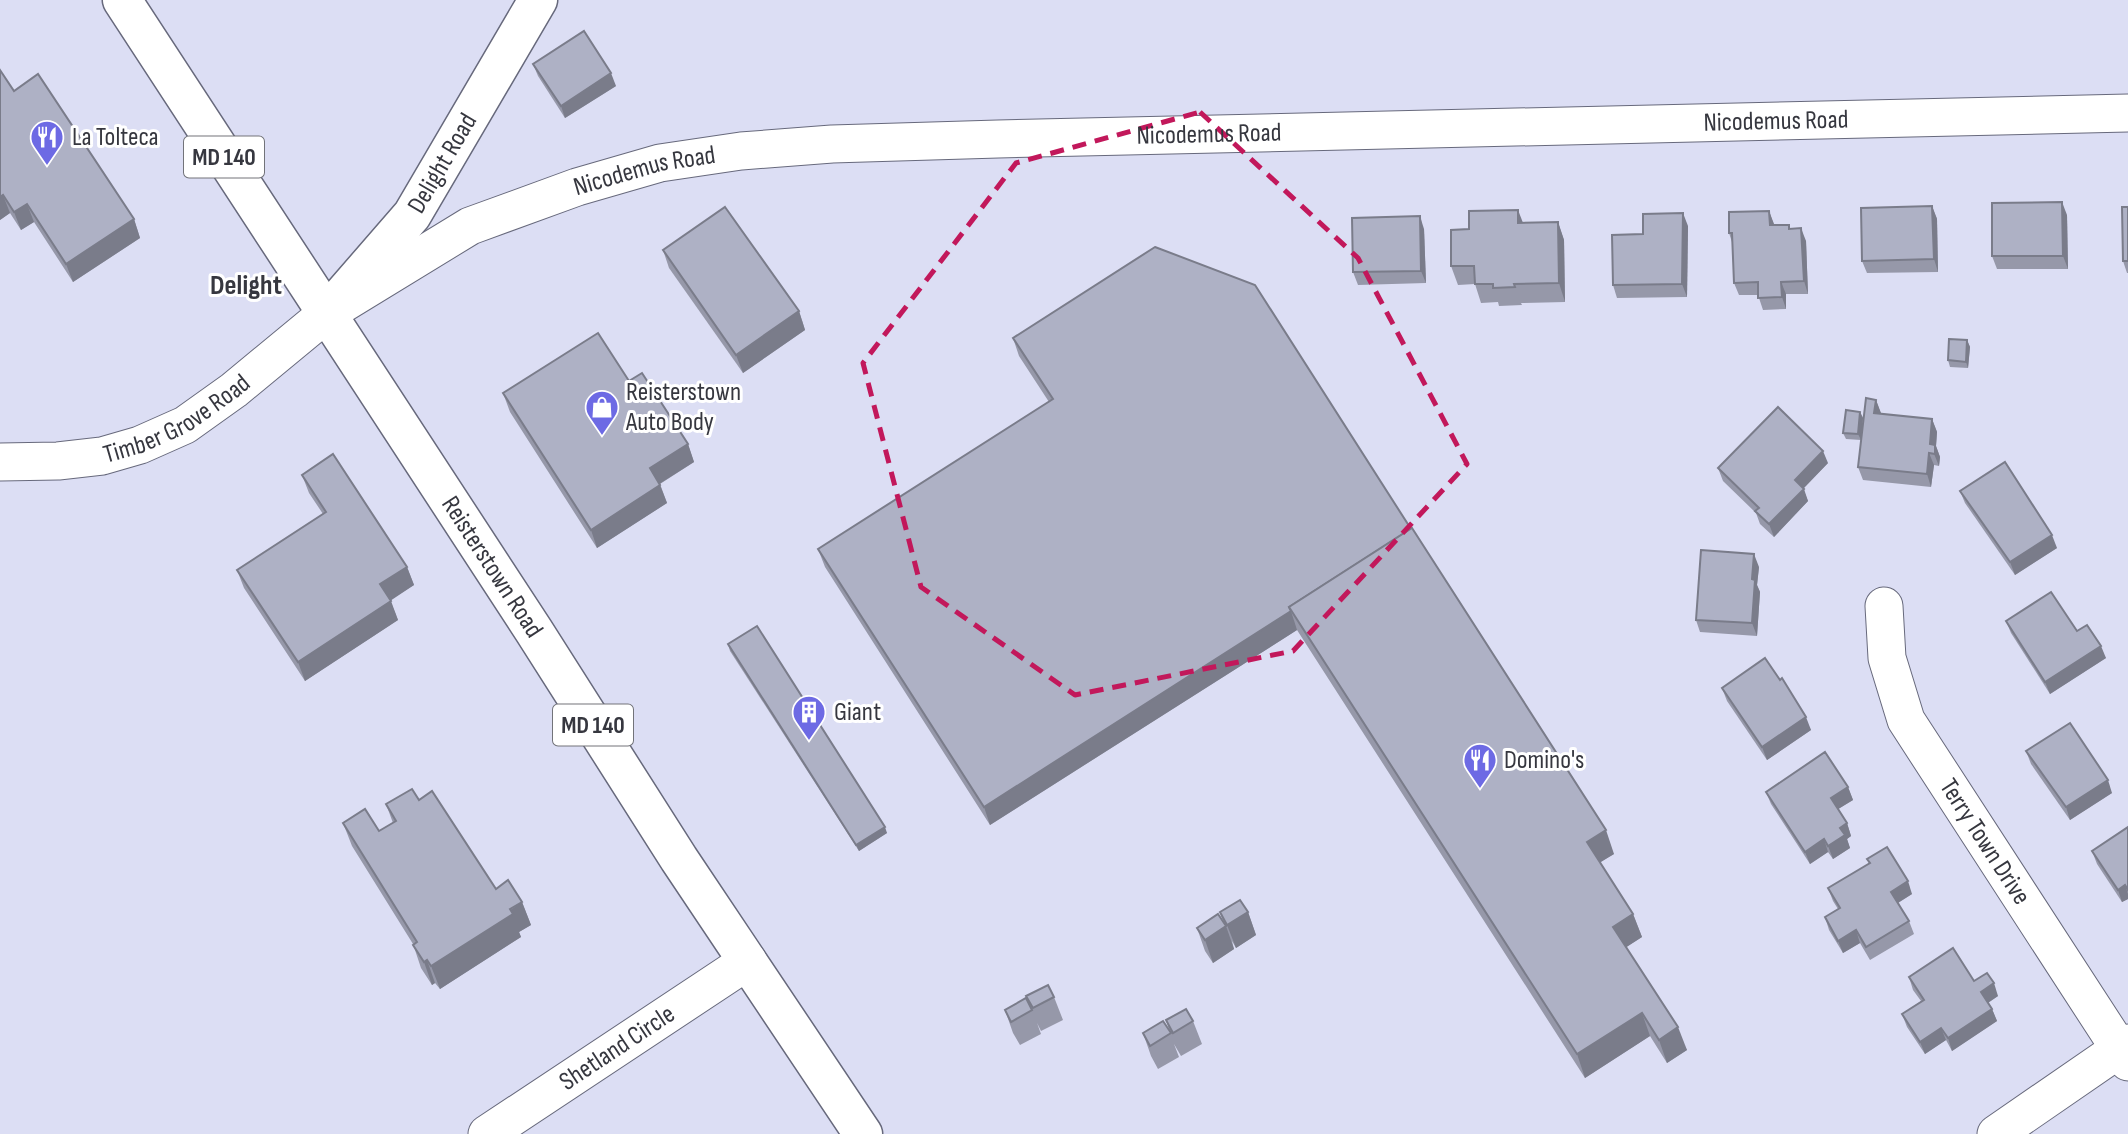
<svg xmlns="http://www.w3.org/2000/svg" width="2128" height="1134" viewBox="0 0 2128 1134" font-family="'Sofia Sans Condensed',sans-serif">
<rect width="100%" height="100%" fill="#dcdef4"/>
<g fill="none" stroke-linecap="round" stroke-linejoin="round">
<defs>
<g id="minor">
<path id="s1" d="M0 462 58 461 102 456 140 445 185 425 234 390 326 314 470 226 577 187 660 163 741 151 832 144 998 139 2128 113"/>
<path id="s2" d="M1884 606 1887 658 1906 720 2128 1062"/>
<path id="s3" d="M487 1134 748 961"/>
<path d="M1996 1134 2128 1043"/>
</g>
<g id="tertiary">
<path id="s4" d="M326 314 412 215 538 0"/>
</g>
<g id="primary">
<path id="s5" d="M122 0 534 631 679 859 863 1134"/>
</g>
</defs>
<use href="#minor" stroke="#67697c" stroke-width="39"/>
<use href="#tertiary" stroke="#67697c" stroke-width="41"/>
<use href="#primary" stroke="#67697c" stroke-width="41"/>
<use href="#minor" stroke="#fff" stroke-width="37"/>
<use href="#tertiary" stroke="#fff" stroke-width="38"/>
<use href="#primary" stroke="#fff" stroke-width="38"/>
</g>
<g fill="#9698a9">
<path d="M533 64 616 86 565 118 538 76Z"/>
<path d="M14 91 134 219 140 238 73 282 34 222 21 230 10 213 0 220Z"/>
<path d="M1932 206 1937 219 1938 272 1867 273 1862 261Z"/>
<path d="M2128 207V273H2127L2123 261Z"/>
<path d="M1769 211 1774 225 1790 229 1806 241 1808 294H1786V309L1763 310 1758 295H1739L1734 283 1732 242 1729 233Z"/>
<path d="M2067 215 2068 269H1997L1992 256Z"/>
<path d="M1558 222 1564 240 1565 302 1521 303 1522 305 1499 306 1498 302 1481 303 1475 284 1458 285 1451 266 1469 229 1523 223Z"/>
<path d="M1688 226 1687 297 1617 298 1613 285 1643 234Z"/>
<path d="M1424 229 1426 283 1358 285 1353 272Z"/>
<path d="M663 250 799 311 805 330 743 373 669 268Z"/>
<path d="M1013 338 1614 854 1600 862 1633 914 1642 937 1626 947 1687 1050 1667 1063 1650 1036 1585 1078 1297 630 990 825 825 567 818 549 1049 402 1019 356Z"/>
<path d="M1967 340 1970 347 1968 368 1950 367 1948 360Z"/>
<path d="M629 381 688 444 694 462 660 484 667 503 597 548 510 412 503 393Z"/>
<path d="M1876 400 1881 414 1932 419 1937 432 1936 446 1940 457 1939 466 1934 465 1931 487 1863 480 1858 467Z"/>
<path d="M1860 412 1863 418 1861 440 1846 439 1843 433Z"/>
<path d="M1828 463 1803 489 1808 501 1774 537 1760 524 1756 513 1723 481 1718 468Z"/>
<path d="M302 475 407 567 414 585 390 600 398 620 305 681 244 588 237 570 323 514 309 493Z"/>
<path d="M1960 491 2057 548 2015 575 1965 503Z"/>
<path d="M1759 567 1757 585 1760 592 1757 636 1700 632 1696 620Z"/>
<path d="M2006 621 2077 631 2106 658 2050 694 2011 633Z"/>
<path d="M728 644 887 833 859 851 730 651Z"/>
<path d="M1780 680 1811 730 1767 760 1727 701 1722 688Z"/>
<path d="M2026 751 2112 793 2070 820 2031 764Z"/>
<path d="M1848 787 1853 800 1838 809 1847 823 1851 836 1847 839 1850 848 1833 859 1828 852 1810 864 1771 804 1766 792Z"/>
<path d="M419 800 496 889 522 902 531 925 519 932 521 937 440 989 435 983 432 985 421 968 413 944 352 846 343 823 379 831 393 823 386 804Z"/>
<path d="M2128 827V899L2122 902 2097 864 2092 851Z"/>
<path d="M1867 859 1912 894 1898 903 1909 921 1914 934 1870 960 1860 943 1843 953 1829 930 1825 917 1838 909 1833 901 1828 888 1869 864Z"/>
<path d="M1220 912H1248L1256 935 1236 948 1232 941 1234 949 1213 963 1205 951 1197 928 1223 921Z"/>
<path d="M1909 977 1974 981 1998 996 1988 1003 1992 1009 1997 1021 1952 1051 1946 1040 1925 1054 1907 1027 1902 1014 1921 1001 1913 990Z"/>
<path d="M1026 996 1054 997 1063 1020 1041 1031 1037 1023 1041 1034 1020 1045 1013 1033 1005 1010 1030 1006Z"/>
<path d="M1166 1020 1193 1021 1202 1044 1181 1056 1174 1044 1179 1057 1158 1069 1151 1056 1143 1033H1170Z"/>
</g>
<g fill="#7a7c8a">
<path d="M611 73 616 86 565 118 561 106Z"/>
<path d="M3 195 10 213 0 220V197Z"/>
<path d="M2062 202 2067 215 2068 269 2063 256Z"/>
<path d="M27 204 34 222 21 230 14 212Z"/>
<path d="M1932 206 1937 219 1938 272 1934 259Z"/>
<path d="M1518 210 1525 228 1518 223Z"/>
<path d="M1769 211 1774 224 1775 238 1770 225Z"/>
<path d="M1683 213 1688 226 1687 297 1682 284Z"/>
<path d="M1420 216 1424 229 1426 283 1421 271Z"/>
<path d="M134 219 140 238 73 282 66 264Z"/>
<path d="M1558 222 1564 240 1565 302 1559 283Z"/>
<path d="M1801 228 1806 241 1808 294 1804 281Z"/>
<path d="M1781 282 1786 294V309L1782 297Z"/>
<path d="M799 311 805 330 743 373 736 355Z"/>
<path d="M1967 340 1970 347 1968 368 1966 362Z"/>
<path d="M1876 400 1881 413 1879 426 1874 413Z"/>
<path d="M1860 412 1863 418 1861 440 1858 434Z"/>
<path d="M1932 419 1937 432 1936 446 1940 457 1939 466 1930 444Z"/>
<path d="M688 444 694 462 656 486 650 468Z"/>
<path d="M1823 451 1828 463 1799 493 1795 480Z"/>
<path d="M1929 453 1934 465 1931 487 1927 474Z"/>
<path d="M660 485 667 503 597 548 591 530Z"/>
<path d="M1804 489 1808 501 1774 537 1769 524Z"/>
<path d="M2052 535 2057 548 2015 575 2010 562Z"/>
<path d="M1754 554 1759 567 1757 585 1760 592 1757 636 1752 623V579Z"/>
<path d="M407 567 414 585 387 603 380 584Z"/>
<path d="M391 601 398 620 305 681 298 662Z"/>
<path d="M1291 611 1297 630 990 825 984 807Z"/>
<path d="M2101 646 2106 658 2050 694 2045 682Z"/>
<path d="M1806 717 1811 730 1767 760 1762 747Z"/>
<path d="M2108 780 2112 793 2070 820 2066 807Z"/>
<path d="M1848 787 1853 800 1835 811 1831 798Z"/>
<path d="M1847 823 1851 836 1847 839 1850 848 1833 859 1828 846 1840 828Z"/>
<path d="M885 827 887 833 859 851 856 845Z"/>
<path d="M1606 830 1614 854 1596 865 1587 842Z"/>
<path d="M1824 839 1828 852 1810 864 1805 852Z"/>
<path d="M1908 881 1912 894 1896 904 1891 892Z"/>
<path d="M2125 885 2128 894V899L2122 902 2118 890Z"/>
<path d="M522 902 531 925 519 932 521 937 440 989 431 966Z"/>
<path d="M1248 912 1256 935 1236 948 1227 925Z"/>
<path d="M1633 914 1642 937 1622 950 1613 927Z"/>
<path d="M1226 926 1234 949 1213 963 1205 940Z"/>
<path d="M1856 930 1860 943 1843 953 1838 941Z"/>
<path d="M427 960 435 983 432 985 424 962Z"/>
<path d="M1994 983 1998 996 1986 1004 1981 992Z"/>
<path d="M1992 1009 1997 1021 1952 1051 1948 1038Z"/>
<path d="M1642 1013 1650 1036 1585 1078 1577 1054Z"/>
<path d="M1678 1027 1687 1050 1667 1063 1659 1040Z"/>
<path d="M1941 1028 1946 1040 1925 1054 1920 1042Z"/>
</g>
<g fill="#aeb1c5" stroke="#7a7c8a" stroke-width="2">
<path d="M584 31 611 73 561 106 533 64Z"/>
<path d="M0 70 14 91 38 74 134 219 66 264 27 204 14 212 3 195 0 197Z"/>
<path d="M2062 202 2063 256H1992V203Z"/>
<path d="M1932 206 1934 259 1862 261 1861 208Z"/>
<path d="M725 207 799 311 736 355 663 250Z"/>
<path d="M2122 207H2128V261H2123Z"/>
<path d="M1518 210V223L1558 222 1559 283 1514 284 1515 287 1493 288V284H1475L1474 266H1451V230L1469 229V211Z"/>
<path d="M1769 211 1770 225H1789V229L1801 228 1804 281 1781 282 1782 297 1758 298V282L1734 283 1732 233H1729V212Z"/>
<path d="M1683 213 1682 284 1613 285 1612 235 1643 234V214Z"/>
<path d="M1420 216 1421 271 1353 272 1352 218Z"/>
<path d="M1155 247 1255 285 1411 529 1289 607 1291 611 984 807 818 549 1053 399 1013 338Z"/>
<path d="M598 333 629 381 642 373 688 444 650 468 660 485 591 530 503 393Z"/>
<path d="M1949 339 1967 340 1966 362 1948 360Z"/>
<path d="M1866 398 1876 400 1874 413 1932 419 1930 444 1935 445V454L1929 453 1927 474 1858 467Z"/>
<path d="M1778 407 1823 451 1795 480 1804 489 1769 524 1755 511 1759 508 1718 468Z"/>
<path d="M1846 410 1860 412 1858 434 1843 433Z"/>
<path d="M333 454 407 567 380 584 391 601 298 662 237 570 326 512 302 475Z"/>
<path d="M2005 462 2052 535 2010 562 1960 491Z"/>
<path d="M1412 528 1606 830 1587 842 1633 914 1613 927 1678 1027 1659 1040 1642 1013 1577 1054 1289 607Z"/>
<path d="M1701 550 1754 554 1752 579 1755 580 1752 623 1696 620Z"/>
<path d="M2051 592 2077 631 2087 625 2101 646 2045 682 2006 621Z"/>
<path d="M757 626 885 827 856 845 728 644Z"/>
<path d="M1765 658 1780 680 1782 678 1806 717 1762 747 1722 688Z"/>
<path d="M2070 723 2108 780 2066 807 2026 751Z"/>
<path d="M1825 752 1848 787 1831 798 1847 823 1840 828 1845 835 1828 846 1824 839 1805 852 1766 792Z"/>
<path d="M412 789 419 800 432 791 496 889 508 880 522 902 510 909 513 914 431 966 427 960 424 962 413 945 417 942 343 823 365 809 379 831 396 821 386 804Z"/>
<path d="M2128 827V890L2125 885 2118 890 2092 851Z"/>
<path d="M1887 847 1908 881 1891 892 1909 921 1866 947 1856 930 1838 941 1825 917 1840 908 1828 888 1870 863 1867 859Z"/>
<path d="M1240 900 1248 912 1227 925 1220 912Z"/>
<path d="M1218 914 1226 926 1205 940 1197 928Z"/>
<path d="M1953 948 1974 981 1987 973 1994 983 1981 992 1992 1009 1948 1038 1941 1028 1920 1042 1902 1014 1924 1000 1909 977Z"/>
<path d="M1048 985 1054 997 1033 1008 1026 996Z"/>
<path d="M1026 998 1032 1010 1011 1022 1005 1010Z"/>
<path d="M1186 1009 1193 1021 1173 1033 1166 1020Z"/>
<path d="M1163 1021 1171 1033 1150 1046 1143 1033Z"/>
</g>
<path fill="none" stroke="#c2185b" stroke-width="5" stroke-dasharray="14 9" stroke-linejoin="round" d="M1200 112 1358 258 1467 464 1293 651 1075 695 921 587 863 363 1016 163Z"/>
<defs>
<symbol id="restaurant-pin" viewBox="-11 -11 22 30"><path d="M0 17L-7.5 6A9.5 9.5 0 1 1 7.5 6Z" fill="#6d6ae4" stroke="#fff"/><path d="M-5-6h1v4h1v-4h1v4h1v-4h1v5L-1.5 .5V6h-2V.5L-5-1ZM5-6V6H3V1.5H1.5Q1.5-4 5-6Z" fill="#fff"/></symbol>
<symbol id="shop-pin" viewBox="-11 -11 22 30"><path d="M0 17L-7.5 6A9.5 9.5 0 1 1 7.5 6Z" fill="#6d6ae4" stroke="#fff"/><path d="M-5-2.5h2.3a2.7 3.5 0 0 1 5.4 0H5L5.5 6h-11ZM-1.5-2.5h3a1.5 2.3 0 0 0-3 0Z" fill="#fff"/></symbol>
<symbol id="building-pin" viewBox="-11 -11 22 30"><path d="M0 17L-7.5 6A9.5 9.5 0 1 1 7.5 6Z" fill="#6d6ae4" stroke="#fff"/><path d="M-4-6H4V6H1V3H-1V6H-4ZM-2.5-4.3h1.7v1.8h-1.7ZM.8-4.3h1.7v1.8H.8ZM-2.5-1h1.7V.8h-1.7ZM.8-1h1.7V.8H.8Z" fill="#fff"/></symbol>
</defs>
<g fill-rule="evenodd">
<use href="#restaurant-pin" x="28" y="118" width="38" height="52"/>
<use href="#shop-pin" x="583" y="388" width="38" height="52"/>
<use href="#building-pin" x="790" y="693" width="38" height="52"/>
<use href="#restaurant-pin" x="1461" y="741" width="38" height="52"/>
</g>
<g text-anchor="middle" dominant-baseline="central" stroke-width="6" stroke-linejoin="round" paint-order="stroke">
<g fill="#fff" stroke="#727379" stroke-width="2">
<rect x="184" y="136.5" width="80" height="41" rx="5"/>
<rect x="553" y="704.5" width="80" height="41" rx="5"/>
</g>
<g font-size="24" font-weight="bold" fill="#36373f">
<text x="224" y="157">MD 140</text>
<text x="593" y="725">MD 140</text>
</g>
<g font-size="26" fill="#36373f" stroke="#fff">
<text stroke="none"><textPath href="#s1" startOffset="1857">Nicodemus Road</textPath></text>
<text stroke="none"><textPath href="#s1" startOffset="1290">Nicodemus Road</textPath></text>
<text stroke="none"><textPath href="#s4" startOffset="191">Delight Road</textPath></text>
<text stroke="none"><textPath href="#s1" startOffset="723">Nicodemus Road</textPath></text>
<text stroke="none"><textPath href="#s1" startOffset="186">Timber Grove Road</textPath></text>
<text stroke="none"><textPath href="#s5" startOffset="677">Reisterstown Road</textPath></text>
<text stroke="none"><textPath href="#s2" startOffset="262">Terry Town Drive</textPath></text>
<text stroke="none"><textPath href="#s3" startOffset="156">Shetland Circle</textPath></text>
</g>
<g font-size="26" fill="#36373f" stroke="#fff" text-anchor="start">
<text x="72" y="137">La Tolteca</text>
<text x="626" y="392">Reisterstown<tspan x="626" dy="30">Auto Body</tspan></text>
<text x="834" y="712">Giant</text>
<text x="1504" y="760">Domino's</text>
</g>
<g font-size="28" font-weight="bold" fill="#36373f" stroke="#fff">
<text x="246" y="285">Delight</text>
</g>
</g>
</svg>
